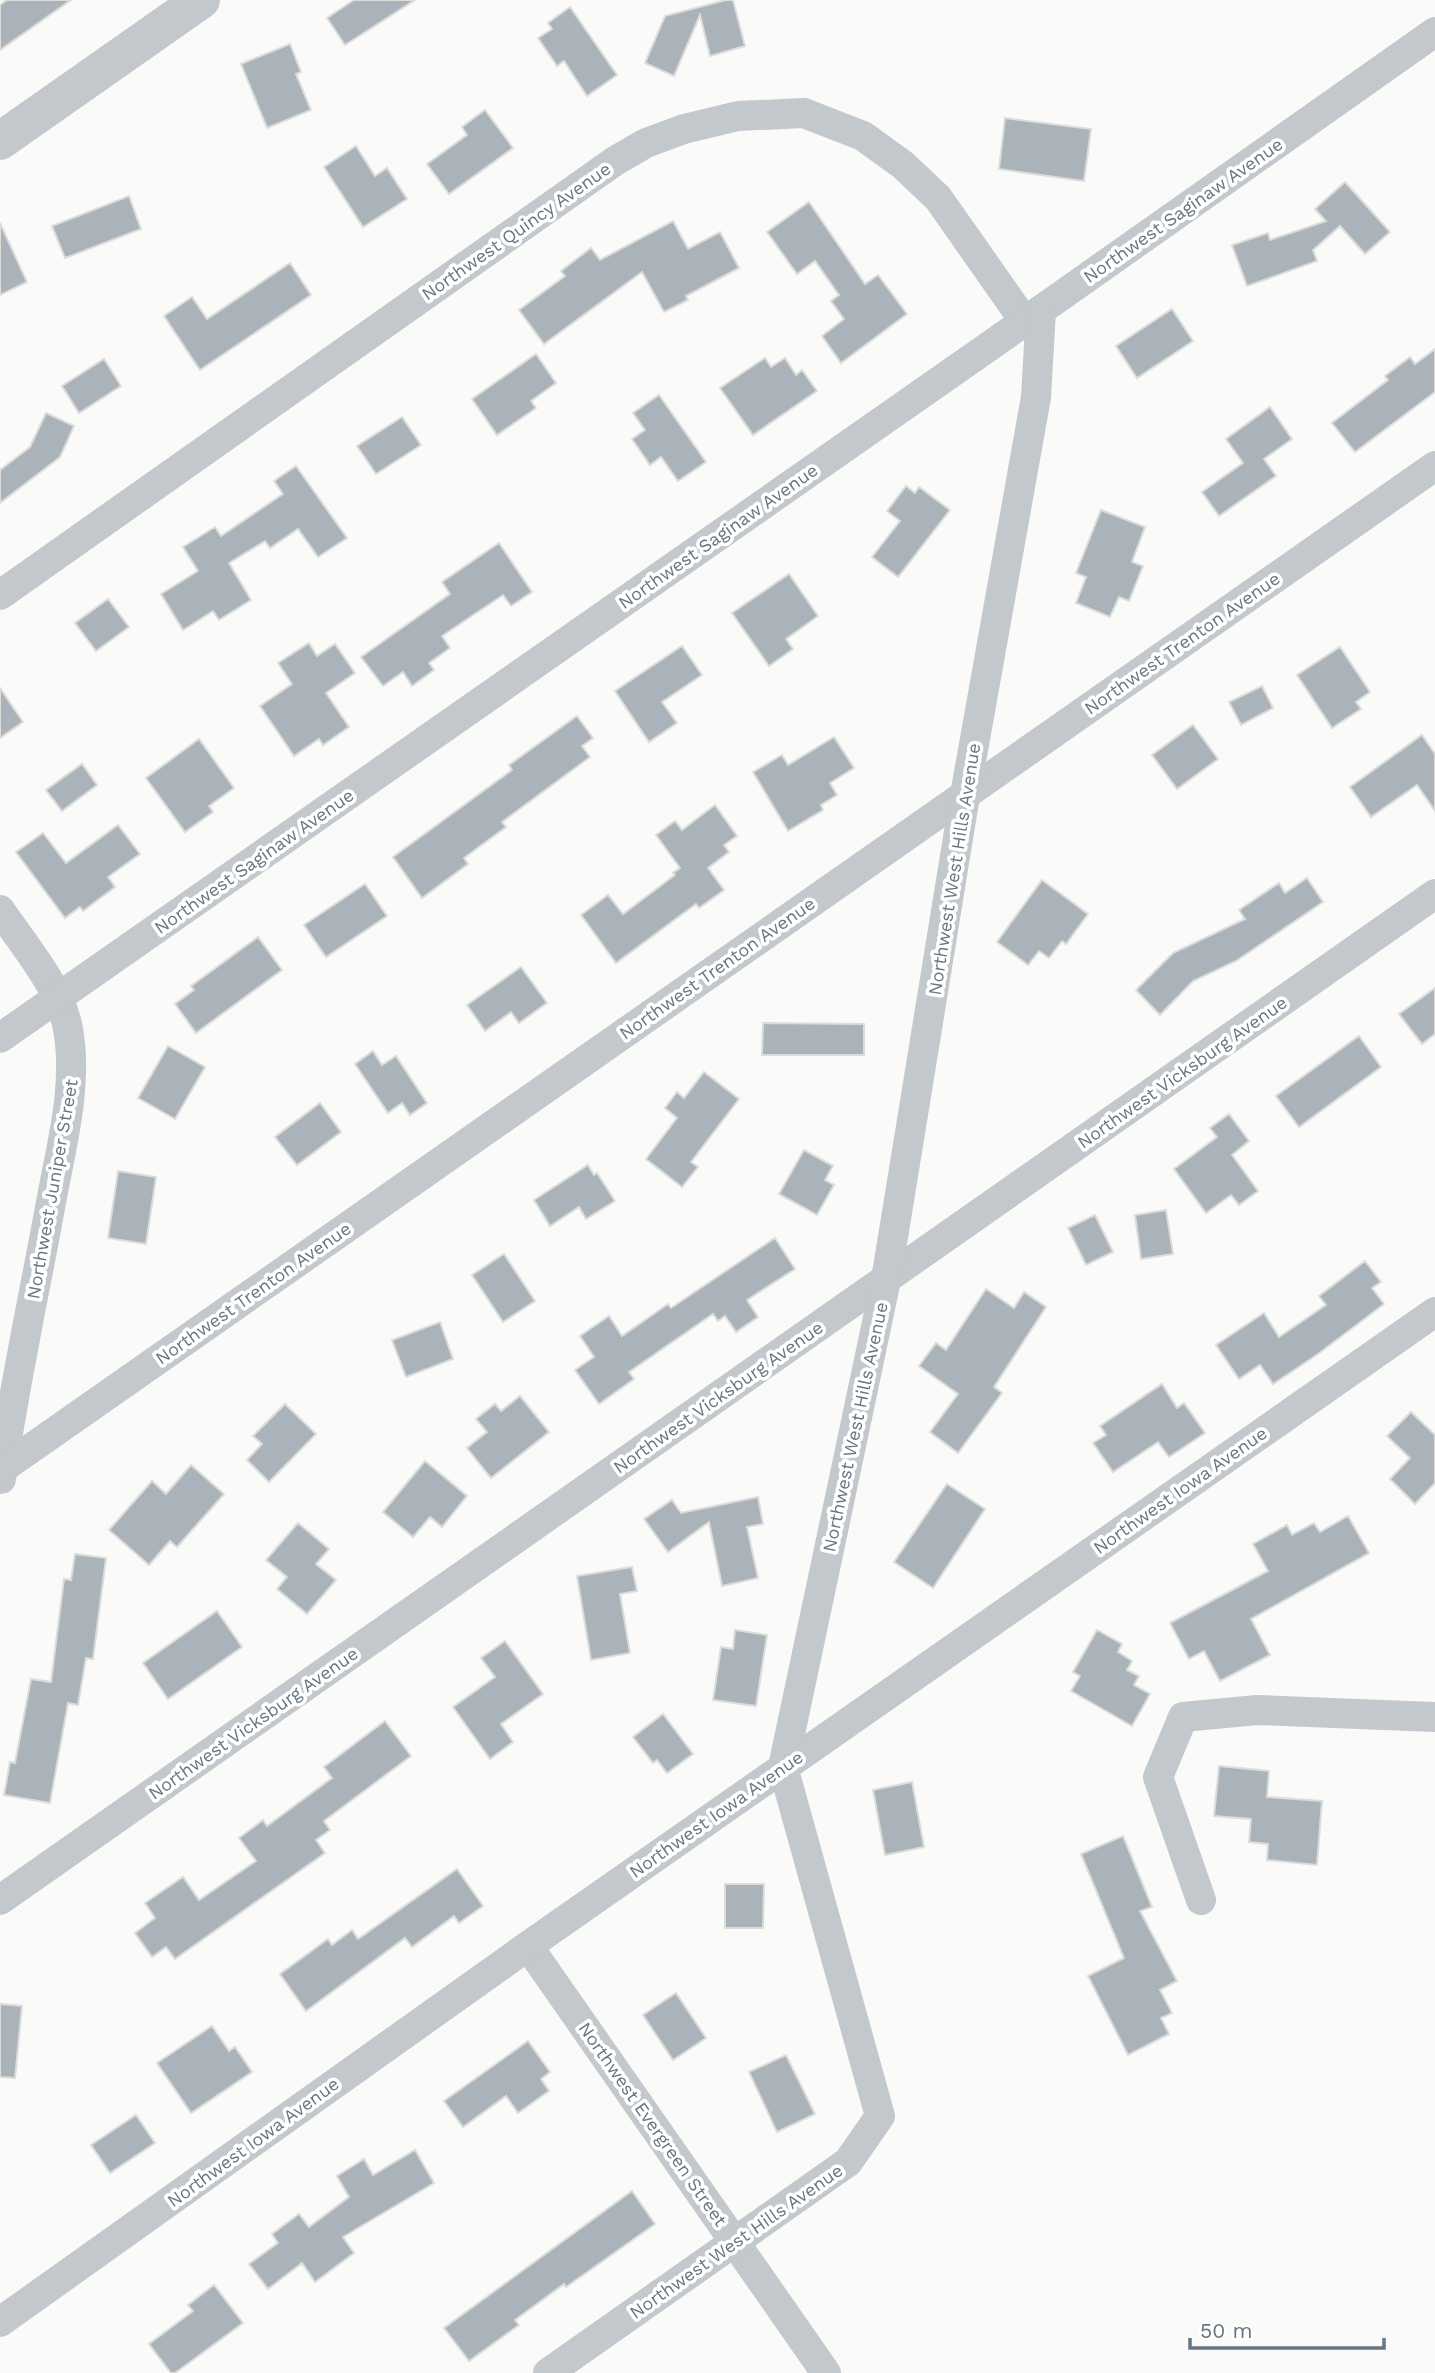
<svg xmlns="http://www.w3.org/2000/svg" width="1435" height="2373" viewBox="0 0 1435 2373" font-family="'Work Sans',sans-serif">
<rect width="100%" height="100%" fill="#fafaf8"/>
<g fill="#aab3b9" stroke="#dcdcda" stroke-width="2">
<path d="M7 0H71L0 50V5Z"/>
<path d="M354 0H415L345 45 327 18Z"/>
<path d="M726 0H733L745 46 710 56 700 15 674 76 645 63 665 16Z"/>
<path d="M570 7 617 75 587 96 564 61 557 66 538 38 552 29 548 23Z"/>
<path d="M290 44 301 72 296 74 311 110 267 128 241 64Z"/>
<path d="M485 110 513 148 449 194 427 164 467 135 462 127Z"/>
<path d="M1005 118 1091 129 1084 181 999 169Z"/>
<path d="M356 146 375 176 387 168 407 199 363 227 324 167Z"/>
<path d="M1345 182 1390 232 1365 254 1340 226 1313 250 1317 261 1247 286 1232 245 1268 233 1270 240 1326 221 1315 209Z"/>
<path d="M129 196 141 229 65 258 52 226Z"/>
<path d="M809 202 865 284 878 275 907 314 841 363 822 336 844 319 831 301 839 295 815 261 797 274 767 232Z"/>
<path d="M673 221 688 249 720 232 739 268 686 296 688 300 664 312 642 272 544 344 519 310 565 276 561 271 591 248 600 260Z"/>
<path d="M0 223 27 282 0 295Z"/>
<path d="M290 263 311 295 200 370 164 316 192 297 207 319Z"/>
<path d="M1172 309 1193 341 1137 378 1116 346Z"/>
<path d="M1435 349V392L1355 452 1332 423 1388 380 1385 376 1410 357 1415 364Z"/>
<path d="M536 354 556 383 531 401 536 408 497 435 472 399Z"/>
<path d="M765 358 771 367 785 358 796 375 802 370 817 391 753 435 720 388Z"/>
<path d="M104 359 121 386 79 413 62 386Z"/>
<path d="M659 395 706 462 678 481 661 457 650 465 632 439 645 430 633 413Z"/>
<path d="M1270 407 1292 439 1264 459 1276 476 1219 516 1202 492 1243 463 1226 439Z"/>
<path d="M46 413 74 426 60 457 0 503V470L30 447Z"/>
<path d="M402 417 421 445 376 474 357 446Z"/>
<path d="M296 466 347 538 318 557 298 529 270 548 265 541 229 563 251 600 219 620 213 611 183 630 161 594 198 571 183 547 215 527 221 536 283 494 274 481Z"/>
<path d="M906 486 915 493 919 487 950 510 898 577 872 557 900 521 887 511Z"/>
<path d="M1101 510 1145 527 1132 562 1143 566 1129 601 1119 597 1110 617 1076 603 1086 577 1076 573Z"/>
<path d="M499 543 532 592 511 606 503 595 442 636 450 648 429 663 434 670 412 686 403 672 383 686 361 657 450 594 442 582Z"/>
<path d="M789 574 818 616 786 639 793 649 769 666 732 613Z"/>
<path d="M108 599 129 627 96 651 75 623Z"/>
<path d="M309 643 317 656 335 644 355 673 326 693 349 727 323 745 319 739 294 756 260 706 292 684 278 663Z"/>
<path d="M682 646 702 675 662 702 677 723 649 742 615 691Z"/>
<path d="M1340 647 1370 692 1356 702 1361 709 1332 728 1297 675Z"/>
<path d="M1262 686 1273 708 1241 725 1229 702Z"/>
<path d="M0 688 23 722 0 738Z"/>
<path d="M577 716 593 738 582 746 590 757 502 822 506 827 464 858 468 864 422 898 393 857 512 770 509 765Z"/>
<path d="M1193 725 1218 759 1177 789 1152 755Z"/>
<path d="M1422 735 1435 754V811L1417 785 1371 817 1350 787Z"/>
<path d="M834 737 854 768 830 783 837 795 821 805 823 810 788 831 753 772 782 755 788 765Z"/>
<path d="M199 739 234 788 209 806 213 812 185 832 146 778Z"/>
<path d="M82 764 97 785 62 811 46 790Z"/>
<path d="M715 805 737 836 724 845 729 852 708 868 724 890 699 908 696 904 616 963 581 915 608 895 623 914 675 875 673 873 680 868 656 835 675 821 682 830Z"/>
<path d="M118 825 140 854 108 877 115 887 83 911 80 907 65 918 16 852 43 833 66 863Z"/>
<path d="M1307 878 1323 902 1236 961 1193 981 1160 1015 1136 990 1173 953 1245 919 1239 910 1279 883 1285 893Z"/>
<path d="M1042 880 1088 914 1066 944 1062 941 1049 958 1039 951 1028 965 997 942Z"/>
<path d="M365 884 387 916 326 957 304 925Z"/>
<path d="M258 937 282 970 196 1033 175 1004 194 990 191 986Z"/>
<path d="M521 967 547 1003 519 1023 511 1012 485 1031 467 1005Z"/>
<path d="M1435 988V1034L1422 1044 1399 1014Z"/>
<path d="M763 1023 864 1024V1055H762Z"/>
<path d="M1359 1036 1381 1067 1299 1127 1276 1096Z"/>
<path d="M168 1046 205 1067 175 1119 138 1098Z"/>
<path d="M373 1051 382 1065 396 1056 427 1103 410 1115 402 1103 388 1113 355 1064Z"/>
<path d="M704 1072 739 1099 691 1162 698 1167 682 1187 646 1159 677 1118 665 1108 677 1092 684 1098Z"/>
<path d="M320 1103 341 1132 297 1165 275 1137Z"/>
<path d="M1229 1114 1249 1141 1232 1155 1258 1191 1239 1205 1231 1195 1206 1213 1174 1169 1217 1137 1210 1128Z"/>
<path d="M804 1150 833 1166 825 1180 834 1185 817 1215 779 1194Z"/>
<path d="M588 1165 594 1175 597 1173 615 1201 586 1219 579 1207 550 1226 534 1200Z"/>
<path d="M118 1171 156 1177 146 1244 108 1238Z"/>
<path d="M1166 1210 1173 1254 1141 1259 1135 1215Z"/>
<path d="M1095 1215 1113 1252 1086 1265 1068 1228Z"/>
<path d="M775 1238 795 1269 747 1300 758 1317 736 1332 725 1316 718 1321 713 1314 629 1372 634 1379 599 1404 575 1370 594 1357 580 1336 609 1316 622 1336 668 1304 671 1308Z"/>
<path d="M504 1254 535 1301 503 1322 472 1275Z"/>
<path d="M1365 1261 1381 1282 1372 1288 1384 1304 1318 1354 1273 1384 1260 1365 1239 1379 1216 1345 1264 1313 1279 1337 1326 1305 1319 1296Z"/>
<path d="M986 1289 1014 1308 1024 1292 1046 1307 994 1387 1002 1393 958 1453 930 1432 958 1394 919 1366 936 1343 946 1350Z"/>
<path d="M440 1322 453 1359 406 1377 392 1340Z"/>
<path d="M1162 1384 1177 1408 1184 1403 1205 1433 1169 1457 1158 1442 1113 1472 1093 1443 1106 1435 1100 1426Z"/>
<path d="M520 1396 549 1432 491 1478 467 1448 487 1432 476 1419 495 1404 501 1411Z"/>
<path d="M285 1404 316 1434 269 1482 247 1460 262 1444 253 1436Z"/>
<path d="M1411 1412 1435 1435V1483L1415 1504 1390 1479 1410 1458 1387 1436Z"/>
<path d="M425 1461 467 1496 442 1527 430 1517 413 1537 383 1512Z"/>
<path d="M191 1465 224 1494 177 1547 170 1541 149 1565 109 1530 152 1481 166 1494Z"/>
<path d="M947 1484 985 1509 933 1588 894 1562Z"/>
<path d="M758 1497 763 1524 747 1527 758 1578 722 1586 709 1522 668 1552 644 1519 672 1500 681 1513Z"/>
<path d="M1348 1516 1369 1553 1251 1619 1270 1655 1220 1681 1204 1651 1189 1659 1170 1623 1268 1571 1253 1544 1287 1525 1292 1535 1314 1523 1320 1532Z"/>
<path d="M298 1523 329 1549 316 1564 336 1580 307 1614 277 1589 287 1577 266 1560Z"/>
<path d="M75 1554 106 1558 93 1659 86 1658 78 1705 68 1703 50 1803 4 1795 10 1762 15 1763 31 1679 51 1682 64 1579 71 1580Z"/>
<path d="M632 1567 637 1591 620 1594 630 1653 591 1660 577 1576Z"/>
<path d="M217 1611 242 1647 168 1699 143 1663Z"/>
<path d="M735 1630 767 1635 756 1706 713 1700 721 1647 733 1649Z"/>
<path d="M1097 1630 1122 1644 1118 1652 1132 1661 1127 1670 1139 1676 1134 1685 1150 1694 1132 1726 1071 1691 1080 1676 1073 1672Z"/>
<path d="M505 1641 543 1694 501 1724 513 1742 490 1759 453 1707 495 1677 481 1658Z"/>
<path d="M663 1714 693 1754 667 1773 657 1760 653 1763 633 1737Z"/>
<path d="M385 1721 411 1756 324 1821 330 1830 316 1840 325 1853 175 1959 166 1947 152 1957 135 1933 155 1918 145 1903 183 1877 199 1900 256 1861 239 1838 263 1820 267 1826 332 1778 324 1767Z"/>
<path d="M1219 1766 1269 1771 1267 1797 1322 1801 1317 1865 1267 1860 1268 1844 1249 1842 1251 1819 1214 1816Z"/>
<path d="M912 1782 924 1847 885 1855 873 1790Z"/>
<path d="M1123 1836 1152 1907 1140 1911 1177 1981 1160 1990 1172 2013 1161 2018 1169 2034 1128 2055 1088 1976 1124 1958 1081 1854Z"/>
<path d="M457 1869 483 1906 459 1923 454 1916 412 1947 405 1938 306 2011 280 1974 328 1939 332 1945 352 1930 358 1939Z"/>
<path d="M725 1884H764L763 1928H725Z"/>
<path d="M676 1993 706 2038 673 2060 643 2015Z"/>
<path d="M0 2004 22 2006 15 2078 0 2077Z"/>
<path d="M212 2026 229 2051 235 2047 252 2072 191 2113 157 2063Z"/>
<path d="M528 2041 550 2072 541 2079 549 2091 518 2113 506 2096 463 2127 444 2101Z"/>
<path d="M786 2055 815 2114 777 2132 749 2072Z"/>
<path d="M136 2115 155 2143 110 2173 91 2145Z"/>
<path d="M415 2150 434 2183 343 2237 354 2253 315 2282 302 2263 268 2289 249 2264 278 2243 272 2234 299 2214 309 2227 349 2197 337 2176 364 2159 373 2175Z"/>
<path d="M632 2191 655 2224 566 2287 564 2284 515 2320 519 2325 469 2361 444 2328Z"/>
<path d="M214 2285 243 2323 175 2373H171L149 2344 193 2311 188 2305Z"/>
</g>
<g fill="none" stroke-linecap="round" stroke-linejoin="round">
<g stroke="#c3c8cc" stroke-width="30">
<path d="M0 595 615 161 646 143 684 129 738 116 804 113 863 136 903 165 938 198 1025 322"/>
<path d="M0 910C23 944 61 988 68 1029 78 1084 62 1143 52 1197 35 1291 14 1385 1 1479"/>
<path d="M0 1038 1041 310 1435 32"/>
<path d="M0 1470 1435 466"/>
<path d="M0 1900 1435 894"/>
<path d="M1201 1900 1158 1777 1183 1717 1257 1710 1435 1717"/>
<path d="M528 1946 826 2373"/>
<path d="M0 2322 528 1946 1435 1312"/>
<path d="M548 2373 848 2162 880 2116 783 1767 886 1280 965 795 1036 397 1041 310"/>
</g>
<path stroke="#c3c8cc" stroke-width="38" d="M0 141 201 0"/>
</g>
<g text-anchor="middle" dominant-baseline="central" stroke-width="7" stroke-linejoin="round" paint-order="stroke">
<g font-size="18" fill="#657683" stroke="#fff">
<text transform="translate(1183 210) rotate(-35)">Northwest Saginaw Avenue</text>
<text transform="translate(516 231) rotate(-35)">Northwest Quincy Avenue</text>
<text transform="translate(718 536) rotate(-35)">Northwest Saginaw Avenue</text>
<text transform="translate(1182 643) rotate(-35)">Northwest Trenton Avenue</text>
<text transform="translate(254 861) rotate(-35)">Northwest Saginaw Avenue</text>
<text transform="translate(954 869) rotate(-81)">Northwest West Hills Avenue</text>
<text transform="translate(717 968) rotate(-35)">Northwest Trenton Avenue</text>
<text transform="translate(1182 1072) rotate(-35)">Northwest Vicksburg Avenue</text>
<text transform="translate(52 1189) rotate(-80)">Northwest Juniper Street</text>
<text transform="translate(253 1293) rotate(-35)">Northwest Trenton Avenue</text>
<text transform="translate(718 1397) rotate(-35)">Northwest Vicksburg Avenue</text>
<text transform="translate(855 1427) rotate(-78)">Northwest West Hills Avenue</text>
<text transform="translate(1180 1490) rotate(-35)">Northwest Iowa Avenue</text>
<text transform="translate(253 1723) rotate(-35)">Northwest Vicksburg Avenue</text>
<text transform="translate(716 1814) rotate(-35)">Northwest Iowa Avenue</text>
<text transform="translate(653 2124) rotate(55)">Northwest Evergreen Street</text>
<text transform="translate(253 2142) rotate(-36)">Northwest Iowa Avenue</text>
<text transform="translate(736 2241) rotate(-35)">Northwest West Hills Avenue</text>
</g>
</g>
<path d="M1190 2338v10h194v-10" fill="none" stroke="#657683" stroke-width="3.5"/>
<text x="1200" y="2338" font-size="21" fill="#657683" stroke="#ffffff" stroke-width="5" paint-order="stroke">50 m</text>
</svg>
